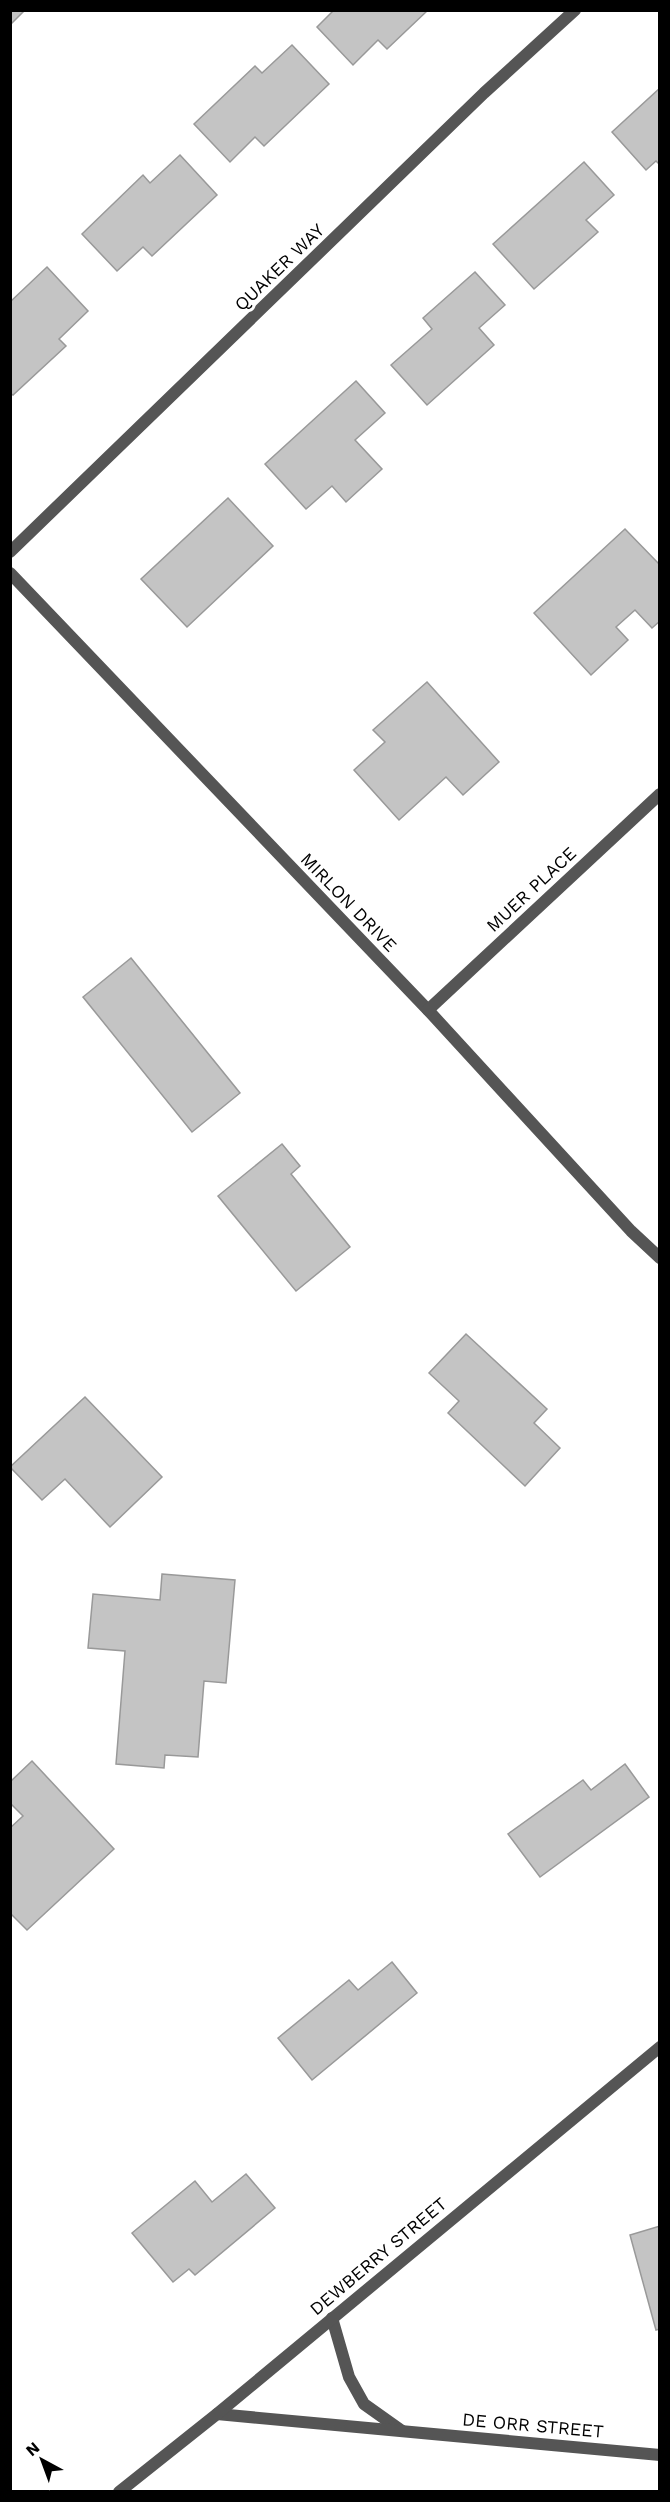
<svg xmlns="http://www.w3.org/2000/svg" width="670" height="2502" viewBox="0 0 670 2502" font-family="'Work Sans',sans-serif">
<rect width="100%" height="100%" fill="#fff"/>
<g fill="#c4c4c4" stroke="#999" stroke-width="1.5">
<path d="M10 10H25L10 25Z"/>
<path d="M334 10H428L387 49 378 40 353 65 317 27Z"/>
<path d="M292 45 329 84 264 146 255 137 230 162 194 124 255 66 262 73Z"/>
<path d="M660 88V165L656 161 646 170 612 132Z"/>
<path d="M180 155 217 195 152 256 143 247 117 271 82 234 143 175 150 183Z"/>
<path d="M584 162 614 195 586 220 598 232 534 289 493 244Z"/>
<path d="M47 267 88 311 59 339 66 346 13 395 10 393V302Z"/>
<path d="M475 272 505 305 479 328 494 345 427 405 391 365 432 329 423 318Z"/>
<path d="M356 381 385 413 355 440 382 469 346 502 332 486 306 509 265 464Z"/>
<path d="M228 498 273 546 187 627 141 579Z"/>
<path d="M625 529 660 565V621L652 628 635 610 616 627 628 640 591 675 534 613Z"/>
<path d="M427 682 499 762 463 795 446 777 399 820 354 770 385 742 373 730Z"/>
<path d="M131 958 240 1093 192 1132 83 997Z"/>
<path d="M282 1144 300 1166 291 1174 350 1247 296 1291 218 1196Z"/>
<path d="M466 1334 547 1409 534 1423 560 1448 525 1486 448 1413 459 1401 429 1373Z"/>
<path d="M85 1397 162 1477 110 1527 65 1479 42 1500 10 1467Z"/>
<path d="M162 1574 235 1580 226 1683 204 1681 198 1757 165 1755 164 1768 116 1764 125 1651 88 1648 93 1594 160 1600Z"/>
<path d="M32 1761 114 1849 27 1930 10 1913V1828L23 1816 10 1803V1782Z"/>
<path d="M625 1764 649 1797 540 1877 508 1834 583 1780 591 1790Z"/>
<path d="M392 1962 417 1993 312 2080 278 2038 349 1980 358 1990Z"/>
<path d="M246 2174 275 2208 195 2275 189 2269 173 2282 132 2233 195 2181 212 2202Z"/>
<path d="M660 2226V2329L656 2330 630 2235Z"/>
</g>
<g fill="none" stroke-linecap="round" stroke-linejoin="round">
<g stroke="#555" stroke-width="12">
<path d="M10 552 484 93 575 10"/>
<path d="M10 573 428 1010 631 1231 660 1258"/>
<path d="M428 1010 660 794"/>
<path d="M332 2318 349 2377 364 2404 402 2431"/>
<path d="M217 2414 660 2455"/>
<path d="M119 2492 217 2414 660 2047"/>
</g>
</g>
<g text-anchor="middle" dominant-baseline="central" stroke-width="6" stroke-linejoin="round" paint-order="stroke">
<g font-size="18" fill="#000" stroke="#fff">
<text transform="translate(279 267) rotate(-44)">QUAKER WAY</text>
<text transform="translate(531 889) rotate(-43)">MUER PLACE</text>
<text transform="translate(349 902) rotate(46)">MIRLON DRIVE</text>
<text transform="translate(378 2256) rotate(-40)">DEWBERRY STREET</text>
<text transform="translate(533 2425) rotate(5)">DE ORR STREET</text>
</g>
</g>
<rect width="670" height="2502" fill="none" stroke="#000000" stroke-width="24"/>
<g transform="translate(42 2460) rotate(319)" stroke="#ffffff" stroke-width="4.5" paint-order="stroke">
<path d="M0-4.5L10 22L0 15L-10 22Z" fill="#000000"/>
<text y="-9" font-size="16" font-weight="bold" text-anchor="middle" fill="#000000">N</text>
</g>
</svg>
